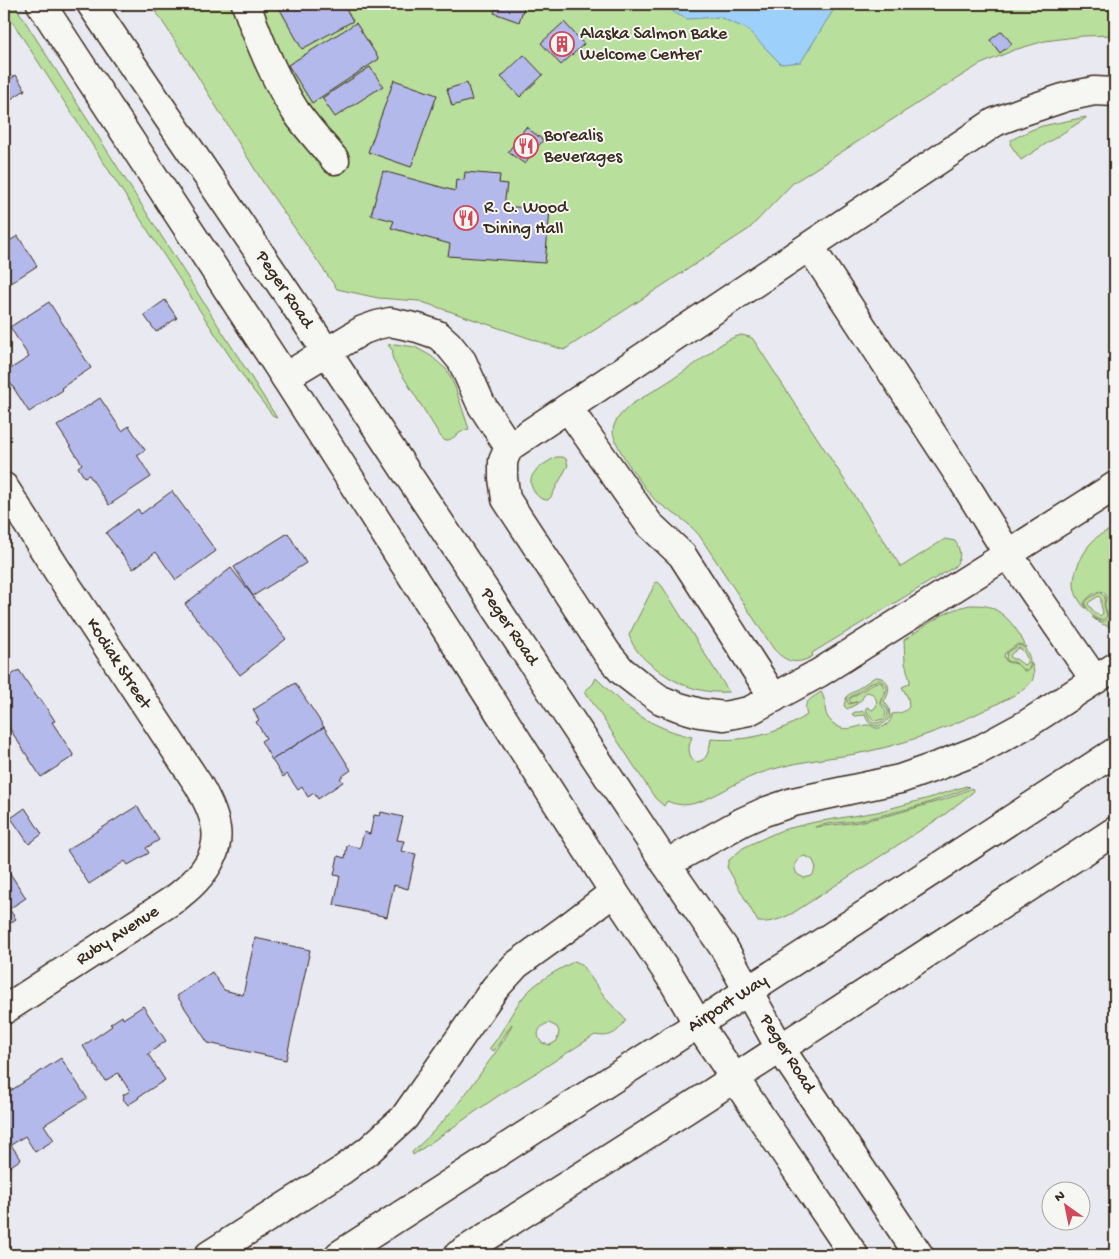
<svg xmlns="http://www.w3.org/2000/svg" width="1119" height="1259" viewBox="0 0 1119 1259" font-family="'Gochi Hand',sans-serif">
<rect width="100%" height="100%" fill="#e9eaf1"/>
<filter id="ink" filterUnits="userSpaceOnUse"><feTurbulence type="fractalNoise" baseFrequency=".02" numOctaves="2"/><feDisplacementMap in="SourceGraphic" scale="10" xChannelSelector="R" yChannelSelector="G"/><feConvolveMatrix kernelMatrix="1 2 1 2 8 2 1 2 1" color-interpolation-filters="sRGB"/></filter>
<g filter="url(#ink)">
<g fill="#b8df9b" stroke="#7a845c" fill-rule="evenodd">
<path d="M4 4H14L277 418 274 417 249 385 219 340 4 9Z"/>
<path d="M151 4H1115V35L1083 36 1045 41 1014 50 979 65 937 91 793 183 749 229 564 350 419 301 378 298 337 289 264 184 190 64Z"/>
<path d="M1086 117V118L1021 160 1010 144 1011 140 1031 130 1042 126Z"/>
<path d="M741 335 750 337 753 339 901 567 945 539 955 541C961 550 962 559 954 567L812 653 813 656C796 666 785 662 773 648L699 535C691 526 683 519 673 513 668 509 662 506 657 502 646 491 613 446 613 431 613 420 624 411 632 404 653 391 675 378 695 364 710 354 723 339 741 335Z"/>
<path d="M395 344 415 347 431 356 447 370 455 387 469 429C459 431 455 439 445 441L441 437 394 362 392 356 393 351 388 345Z"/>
<path d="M556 457H563L566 459 568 465 551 497 548 500C542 500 539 498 535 493 522 475 542 465 556 457Z"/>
<path d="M1115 527V627C1106 627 1099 623 1092 617 1096 620 1108 626 1108 615 1108 613 1105 609 1105 607 1104 603 1107 600 1106 596 1102 584 1087 598 1084 603L1086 609C1069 591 1072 575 1083 555 1086 551 1088 545 1092 542 1097 535 1108 531 1115 527Z"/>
<path d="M656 582H658L662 586 729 692C700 694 675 684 653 666 642 658 633 648 629 635Z"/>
<path d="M1100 592 1105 597 1104 605 1107 615 1105 619C1096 623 1089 612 1085 604L1088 599ZM1099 596 1101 599V605L1103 613 1100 616 1095 613 1088 604 1089 602Z"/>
<path d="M970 605C977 605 984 605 990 607 1006 613 1021 633 1026 648L1022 645 1018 644 1005 653 1004 657 1007 662 1017 664 1024 671C1029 671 1032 668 1031 662 1034 668 1035 675 1032 681 1025 691 1012 696 1001 702 960 723 916 741 870 751 850 756 830 757 810 761 792 764 775 768 758 774 745 779 733 785 721 792 703 801 687 810 667 801L664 806 655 798 585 691 593 684 596 678C605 686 613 695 622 703 642 720 666 731 692 737 688 746 687 756 696 762 708 761 709 750 711 739 744 742 779 734 807 715 802 701 811 699 821 692 829 704 820 713 834 724 847 734 856 725 868 725 873 725 871 727 876 728 884 729 892 722 892 714 899 713 904 713 909 707L908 698 902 687 909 684 910 681 905 663 904 640C924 627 946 609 970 605Z"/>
<path d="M1019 645C1028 648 1031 659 1030 667L1027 670 1022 669 1015 662H1008L1006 658 1007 653ZM1019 648C1024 650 1028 658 1027 663L1024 665 1016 659H1012L1010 656 1011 654Z"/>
<path d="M875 677C890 677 892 691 884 701L889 708 890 717C882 729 870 730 865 715L854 716 852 714 855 712H860L863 711C869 713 868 719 873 723 881 724 891 718 887 709 885 707 883 704 881 702 885 693 892 686 879 680L872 682 849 698 847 701 849 704 857 702V704L847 709 845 707 844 705 847 696Z"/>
<path d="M878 682 882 683 885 691 880 702C882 708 890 711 883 719L875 721C870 718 870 713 865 710L867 707 872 710 876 707C878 700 875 693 867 692 863 695 864 695 862 699 861 702 854 702 851 703L849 701 851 698 874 683Z"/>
<path d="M966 786 969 787C935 803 898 812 861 820 846 823 829 822 815 827L859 822 894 814 946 799 972 788 973 790 972 793 968 796 944 815 793 913C782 919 771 923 758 922L727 867 729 860 743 848 753 843 782 830 815 822 877 812 929 798ZM805 856 813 860 816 868 812 876 804 878 797 874C792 866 796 858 805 856Z"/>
<path d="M575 961 581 964 608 1001 626 1020C617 1033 611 1038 595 1035L539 1071 498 1096 413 1155 412 1152C440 1127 464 1098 485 1067 495 1053 506 1039 512 1024L494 1051 489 1049C503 1033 510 1013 524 996 538 980 556 971 575 961ZM549 1023 557 1027 559 1032 557 1041 550 1045 542 1043C535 1035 538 1026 549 1023Z"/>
</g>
<path fill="#9dd1fb" stroke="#768ea3" d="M675 4H837L801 62 781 64 747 29 719 17 687 19 673 12Z"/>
<g fill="#b4b9eb" stroke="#3b2a1e">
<path d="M277 4H343L353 21 302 49Z"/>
<path d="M497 4H525L519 22 494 13Z"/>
<path d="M564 22 584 44 561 65 541 43Z"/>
<path d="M356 23 379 59 312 103 288 65Z"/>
<path d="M1002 31 1012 44 1000 53 990 40Z"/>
<path d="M524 55 543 75 520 97 501 77Z"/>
<path d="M370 67 383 86 335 117 322 98Z"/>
<path d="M16 75 25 90 5 103 4 83Z"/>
<path d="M394 80 437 95 411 167 368 152Z"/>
<path d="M467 83 472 100 452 106 447 89Z"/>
<path d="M526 127 543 140 525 164 508 152Z"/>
<path d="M383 171 455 191 456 179 464 180 465 172 500 175 499 183 507 184 504 206 550 210 545 263 448 256 450 244 391 228 394 221 371 215Z"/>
<path d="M4 233 9 241 18 236 37 266 4 287Z"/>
<path d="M165 300 177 318 156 332 144 315Z"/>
<path d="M49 302 91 368 61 388 63 390 29 412 4 373 29 357 10 327Z"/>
<path d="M100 398 122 431 129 426 145 450 137 455 151 477 109 505 89 475 84 477 78 467 82 464 57 426Z"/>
<path d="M172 491 216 551 176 580 156 552 133 569 106 533 138 509 141 514Z"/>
<path d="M288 533 306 563 253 596 234 567Z"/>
<path d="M231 568 286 639 240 675 185 604Z"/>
<path d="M19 670 38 699 40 698 55 721 52 722 74 756 41 777 4 720V680Z"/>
<path d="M295 683 324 727 272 760 261 741 266 738 256 722 259 720 253 710Z"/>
<path d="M324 727 351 770 340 778 343 782 318 799 314 793 308 797 302 787 298 790 287 774 283 777 272 760Z"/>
<path d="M137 806 159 840 146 848 149 853 128 865 125 861 89 884 67 850Z"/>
<path d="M25 808 42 834 29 844 11 818Z"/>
<path d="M381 812 403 817 397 840 404 841 401 851 416 854 408 889 394 885 387 917 334 905 340 876 334 875 338 856 345 858 347 845 360 848 364 832 370 834 374 815 380 816Z"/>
<path d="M4 864 26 898 9 909 16 919 4 927Z"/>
<path d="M255 938 310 950 286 1060 208 1043 177 996 212 972 224 990 243 995Z"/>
<path d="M143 1006 166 1041 148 1054 165 1080 138 1097 139 1098 128 1105 123 1099 124 1098 123 1095 130 1091 118 1073 105 1081 83 1046 112 1026 110 1024 122 1016 123 1019Z"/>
<path d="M61 1058 87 1098 44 1125 54 1140 35 1152 25 1136 11 1145 21 1159 8 1168 4 1161V1095Z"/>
</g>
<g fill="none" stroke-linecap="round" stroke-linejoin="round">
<defs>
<g id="minor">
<path d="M246 4C259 41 274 79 296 112 308 129 322 144 335 160"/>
<path d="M810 247 961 478 1008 554 1115 486"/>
<path d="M285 377 363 330 377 325 390 322 418 328 438 335 448 344 462 361 481 404 509 447 503 461V478L506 499 607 653 622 671 640 685 661 700 679 707 700 713 724 716 749 711 819 673 1008 554 1095 680"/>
<path d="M568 408 649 524 682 555 774 698"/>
<path d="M509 447 995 122 1021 112 1066 97 1094 91 1115 92"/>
<path d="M4 487 66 584 198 784C219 820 227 847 196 880 190 887 182 893 176 898L4 1010"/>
<path d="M666 864 742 822 764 812 793 802 900 779 940 765 981 749 1027 724 1115 667"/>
<path d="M209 1255 341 1171 369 1150 404 1118 495 988 516 965 567 928 614 892"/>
</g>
<g id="major">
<path d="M41 4 285 377 614 892 673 981 698 1024 854 1255"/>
<path d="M91 4 326 351 666 864 724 948 780 1048 919 1255"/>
<path d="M339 1255 698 1024 749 990 1115 752"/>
<path d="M458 1255 687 1109 1115 831"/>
</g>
</defs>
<use href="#minor" stroke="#3b2a1e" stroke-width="31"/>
<use href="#major" stroke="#3b2a1e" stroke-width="31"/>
<use href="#minor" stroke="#f6f6f2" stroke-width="28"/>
<use href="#major" stroke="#f6f6f2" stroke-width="28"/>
</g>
</g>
<defs>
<symbol id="building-ring" viewBox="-11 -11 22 22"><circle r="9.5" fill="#f6f6f2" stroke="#d1495b" stroke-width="1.5"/><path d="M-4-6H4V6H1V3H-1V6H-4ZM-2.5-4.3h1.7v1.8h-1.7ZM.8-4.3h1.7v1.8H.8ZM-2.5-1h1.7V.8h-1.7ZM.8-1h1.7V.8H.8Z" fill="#d1495b"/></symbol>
<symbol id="restaurant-ring" viewBox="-11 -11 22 22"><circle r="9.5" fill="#f6f6f2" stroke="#d1495b" stroke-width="1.5"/><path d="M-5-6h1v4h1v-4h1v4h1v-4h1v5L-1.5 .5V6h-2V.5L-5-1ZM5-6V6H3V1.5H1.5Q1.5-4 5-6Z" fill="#d1495b"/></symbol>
</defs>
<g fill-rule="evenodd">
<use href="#building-ring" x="548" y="30" width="28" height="28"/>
<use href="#restaurant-ring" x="512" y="132" width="28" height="28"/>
<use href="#restaurant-ring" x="452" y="204" width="28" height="28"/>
</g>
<g text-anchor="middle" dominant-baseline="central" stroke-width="4" stroke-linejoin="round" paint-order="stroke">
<g font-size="18" fill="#3b2a1e" stroke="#f6f6f2" text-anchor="start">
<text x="580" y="34">Alaska Salmon Bake<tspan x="580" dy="21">Welcome Center</tspan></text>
<text x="544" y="136">Borealis<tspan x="544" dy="21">Beverages</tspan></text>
<text x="484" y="208">R. C. Wood<tspan x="484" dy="21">Dining Hall</tspan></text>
</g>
<g font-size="18" fill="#3b2a1e" stroke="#f6f6f2">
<text transform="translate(284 290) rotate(56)">Peger Road</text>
<text transform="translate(509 627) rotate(56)">Peger Road</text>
<text transform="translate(118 664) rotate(57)">Kodiak Street</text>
<text transform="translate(118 936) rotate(-33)">Ruby Avenue</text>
<text transform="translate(728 1004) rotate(-33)">Airport Way</text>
<text transform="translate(787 1054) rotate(58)">Peger Road</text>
</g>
</g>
<rect width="1119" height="1259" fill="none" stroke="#f6f6f2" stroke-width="20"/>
<rect x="10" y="10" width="1099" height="1239" fill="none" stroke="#3b2a1e" stroke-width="2" filter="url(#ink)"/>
<g transform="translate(1066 1206) rotate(327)"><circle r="24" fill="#f6f6f2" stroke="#aba49d"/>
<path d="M0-4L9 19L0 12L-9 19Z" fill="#d1495b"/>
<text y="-8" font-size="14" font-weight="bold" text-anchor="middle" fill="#3b2a1e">N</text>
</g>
</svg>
